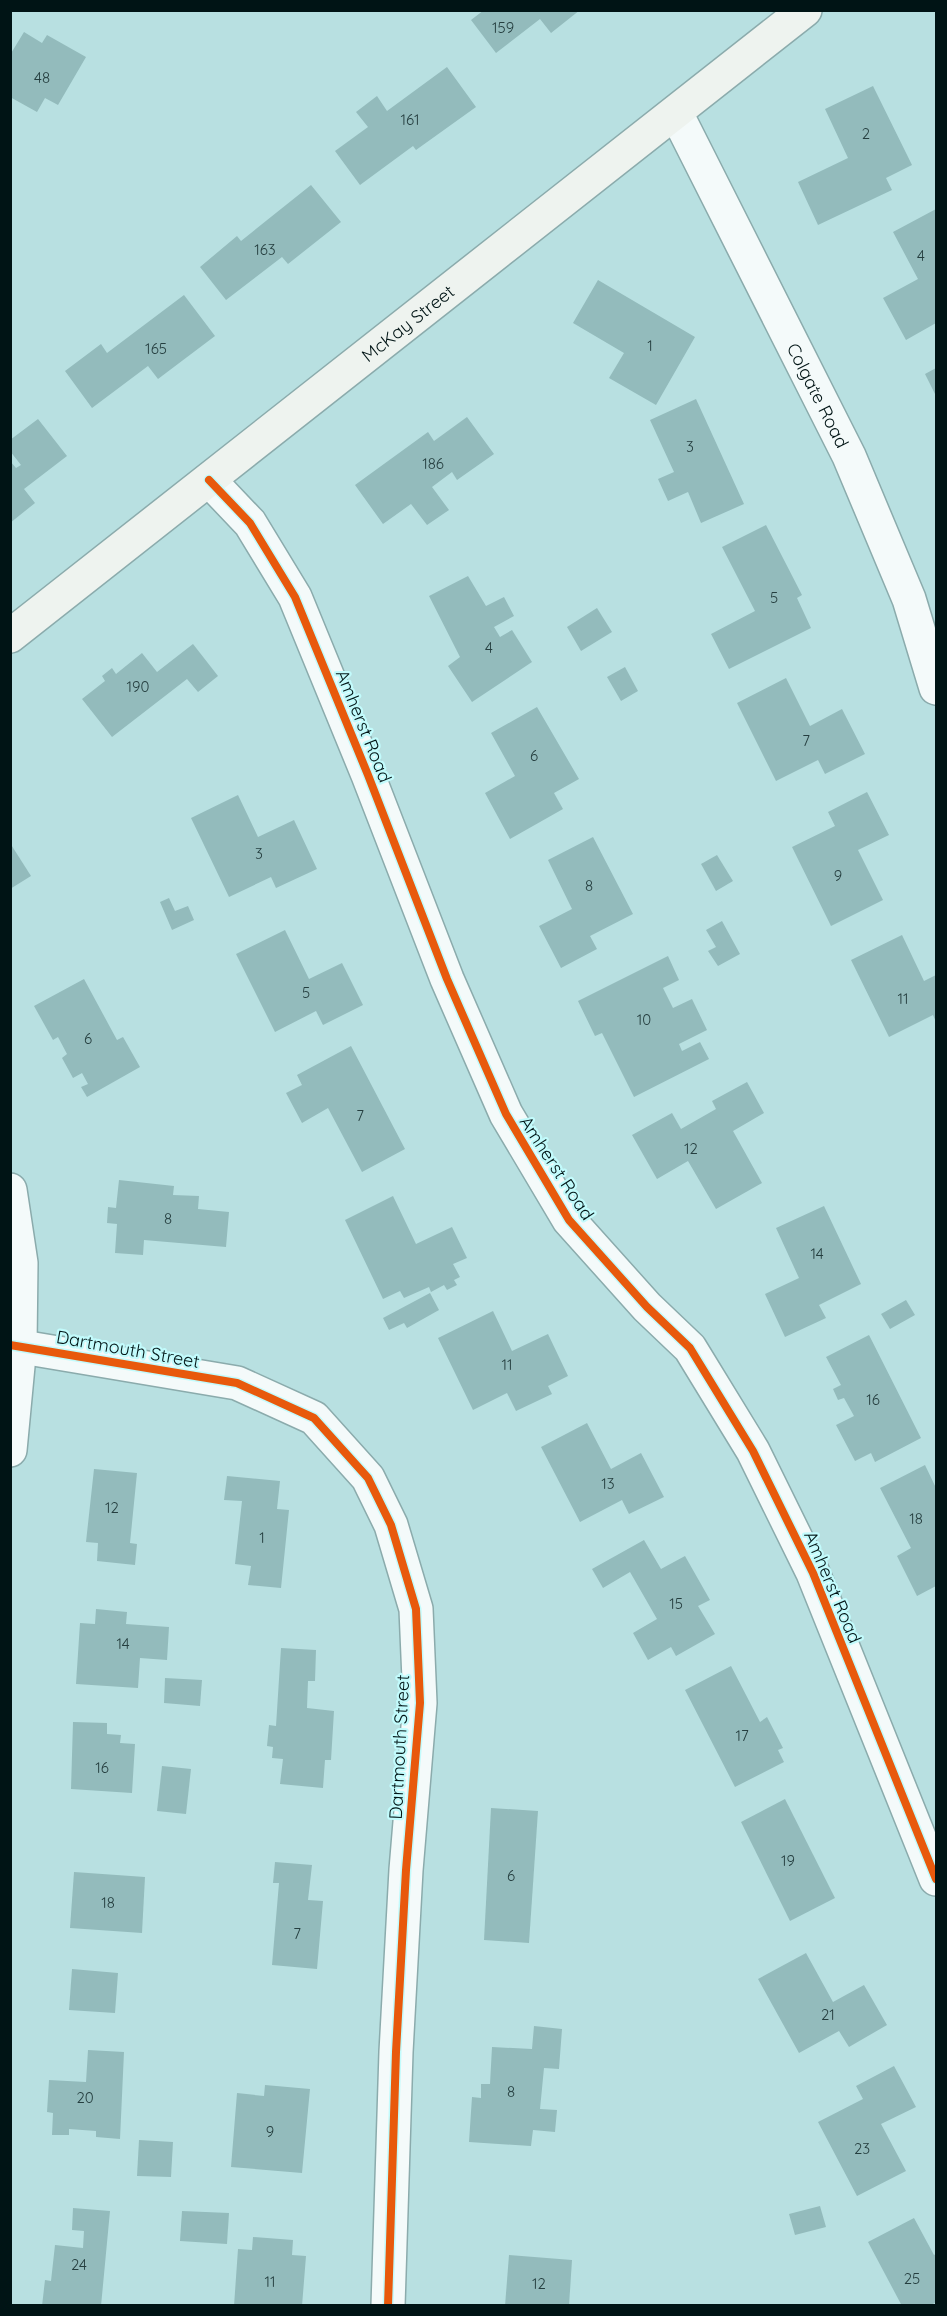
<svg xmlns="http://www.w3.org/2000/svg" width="947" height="2316" viewBox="0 0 947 2316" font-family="Quicksand,sans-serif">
<rect width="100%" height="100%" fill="#b8e0e1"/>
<g fill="#93bbbc">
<path d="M484 10H580L551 33 540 19 496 53 471 20Z"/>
<path d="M24 32 42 43 47 35 86 57 58 105 45 98 37 112 10 97V55Z"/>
<path d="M447 67 476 107 416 150 413 146 360 185 335 151 368 127 356 112 377 96 387 111Z"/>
<path d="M873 86 912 165 886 178 892 190 818 225 798 182 848 158 825 109Z"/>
<path d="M311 185 341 222 288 264 282 257 226 300 200 267 237 236 241 241Z"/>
<path d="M936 209V323L906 340 883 298 918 279 893 232Z"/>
<path d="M598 280 695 337 656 405 609 378 624 353 573 323Z"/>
<path d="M184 295 215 336 158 379 148 366 92 408 65 371 101 344 107 353Z"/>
<path d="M936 368V396L925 374Z"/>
<path d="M696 399 744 504 701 523 688 492 668 501 658 479 674 472 650 420Z"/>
<path d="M467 417 494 454 457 480 452 472 432 487 449 510 427 525 411 504 383 524 355 485 428 432 434 441Z"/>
<path d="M38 419 67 456 24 489 35 503 10 523V461L16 468 21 465 10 451V440Z"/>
<path d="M766 525 802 595 797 598 811 628 729 669 711 634 755 611 722 547Z"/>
<path d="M468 576 486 606 504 597 514 616 494 627 500 637 512 630 532 662 472 702 448 666 460 657 429 596Z"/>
<path d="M597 608 612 632 581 651 567 627Z"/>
<path d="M193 644 218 676 198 692 187 679 112 737 82 699 105 681 102 676 112 668 116 674 142 653 157 672Z"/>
<path d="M625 667 638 691 621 701 607 677Z"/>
<path d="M786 678 810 726 842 709 865 754 825 774 818 760 776 781 737 703Z"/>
<path d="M537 707 579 779 554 793 563 809 510 839 485 793 515 776 491 733Z"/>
<path d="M867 792 889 835 858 850 883 900 831 926 792 847 835 826 828 812Z"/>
<path d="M238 795 258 837 294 820 317 869 276 888 271 877 229 897 191 818Z"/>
<path d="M593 837 633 914 590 936 597 949 561 968 539 926 572 909 548 860Z"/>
<path d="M10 843 31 876 10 889Z"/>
<path d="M717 855 733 881 716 891 701 864Z"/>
<path d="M169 898 175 911 188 906 194 920 172 930 160 902Z"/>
<path d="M722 921 740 954 718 966 708 951 716 947 706 930Z"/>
<path d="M285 930 309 979 342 963 363 1005 323 1025 316 1011 275 1032 236 954Z"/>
<path d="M902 935 924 981 936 975V1022L933 1015 889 1037 851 960Z"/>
<path d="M668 956 679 980 663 988 673 1008 692 999 707 1030 679 1044 682 1051 700 1042 709 1059 634 1097 602 1033 595 1036 578 1001Z"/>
<path d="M84 979 117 1040 123 1037 140 1067 87 1097 81 1087 88 1084 82 1073 73 1078 62 1058 67 1054 58 1037 53 1040 34 1006Z"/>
<path d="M351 1046 405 1149 362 1172 328 1108 302 1123 286 1093 302 1085 297 1075Z"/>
<path d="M747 1082 764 1113 733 1131 762 1183 716 1209 688 1161 657 1179 632 1135 672 1113 681 1129 716 1109 712 1101Z"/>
<path d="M119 1180 174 1186 173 1195 199 1196 198 1209 229 1212 226 1247 144 1240 143 1255 115 1253 117 1224 107 1223 108 1207 116 1208Z"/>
<path d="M393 1196 416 1244 452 1227 467 1258 453 1264 460 1277 454 1280 457 1285 447 1290 444 1285 431 1292 429 1287 404 1298 400 1291 383 1299 345 1220Z"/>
<path d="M824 1206 861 1284 819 1305 826 1318 785 1337 765 1294 799 1278 776 1228Z"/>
<path d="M430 1293 439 1310 407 1328 404 1323 389 1330 383 1318Z"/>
<path d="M906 1300 915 1315 890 1329 881 1314Z"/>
<path d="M493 1311 512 1351 548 1334 568 1376 548 1386 552 1394 516 1411 507 1393 473 1410 438 1338Z"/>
<path d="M869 1335 921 1438 875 1462 871 1453 855 1461 836 1425 854 1416 844 1398 838 1400 833 1389 841 1385 826 1357Z"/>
<path d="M587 1423 611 1469 641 1453 664 1497 629 1514 622 1500 580 1522 541 1447Z"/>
<path d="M925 1465 936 1488V1586L917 1596 897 1556 911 1548 880 1488Z"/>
<path d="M94 1469 137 1473 130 1543 137 1544 135 1565 97 1561 98 1543 86 1542Z"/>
<path d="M227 1476 280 1481 277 1509 289 1510 281 1588 248 1585 251 1566 235 1564 242 1501 224 1500Z"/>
<path d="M644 1540 661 1569 685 1556 710 1600 698 1606 715 1634 676 1656 671 1647 648 1660 633 1633 657 1619 630 1572 603 1588 592 1569Z"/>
<path d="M96 1609 127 1612 126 1624 169 1627 167 1660 140 1658 138 1688 76 1684 80 1623 95 1624Z"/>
<path d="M281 1648 316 1650 315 1681H308L307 1708 334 1711 331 1760H325L323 1788 280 1784 283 1759 272 1758 273 1747 267 1746 269 1725 276 1726Z"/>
<path d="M731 1666 760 1722 767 1717 783 1748 778 1750 784 1762 735 1787 685 1690Z"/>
<path d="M165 1678 202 1680 200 1706 164 1703Z"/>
<path d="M73 1722 107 1723V1734L121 1735 120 1743 135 1744 132 1793 71 1789Z"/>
<path d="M162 1766 191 1769 186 1814 157 1811Z"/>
<path d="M785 1799 835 1898 790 1921 741 1822Z"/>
<path d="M491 1808 538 1811 529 1943 484 1940Z"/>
<path d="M275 1862 312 1865 308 1900 323 1901 317 1969 272 1965 279 1883H273Z"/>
<path d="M74 1872 145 1877 142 1933 70 1928Z"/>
<path d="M806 1953 833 2002 864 1985 887 2025 849 2047 839 2031 799 2053 758 1979Z"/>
<path d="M72 1969 118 1973 115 2013 69 2010Z"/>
<path d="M534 2026 562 2029 559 2069 544 2068 540 2109 557 2110 555 2132 533 2130 531 2146 469 2142 472 2097 481 2098V2084H490L492 2047 532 2049Z"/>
<path d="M88 2050 124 2052 120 2139 96 2137V2131L69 2129V2135H52L53 2113 47 2112 49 2080 86 2082Z"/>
<path d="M894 2066 916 2107 881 2124 906 2171 857 2196 818 2122 863 2099 856 2086Z"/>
<path d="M265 2085 310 2089 302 2173 231 2167 237 2093 264 2096Z"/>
<path d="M139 2140 173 2142 171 2177 137 2176Z"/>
<path d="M820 2206 826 2227 795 2235 789 2214Z"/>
<path d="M73 2208 110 2211 101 2306H42L45 2280 51 2281 55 2245 83 2248 84 2231 72 2230Z"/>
<path d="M182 2211 229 2213 227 2244 180 2241Z"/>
<path d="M914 2218 934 2255 936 2254V2302L930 2306H902L868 2242Z"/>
<path d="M253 2237 293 2240 292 2255 306 2256 302 2306H234L238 2249 252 2250Z"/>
<path d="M509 2255 572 2260 569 2306H505Z"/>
</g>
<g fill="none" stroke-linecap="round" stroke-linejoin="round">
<defs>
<g id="minor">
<path id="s1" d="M676 113 849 456 909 599 936 688"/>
<path d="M209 480 250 523 295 597 368 775 447 979 506 1114 569 1220 647 1307 690 1348 753 1451 813 1573 936 1879"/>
<path d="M10 1190 21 1263 20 1345 10 1450"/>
<path d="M10 1345 237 1383 314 1418 368 1478 391 1525 416 1609 420 1703 406 1870 396 2052 388 2306"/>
</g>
<g id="secondary">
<path id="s2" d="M10 636 805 10"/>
</g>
</defs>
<use href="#minor" stroke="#8babac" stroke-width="36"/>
<use href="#secondary" stroke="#8babac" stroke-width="36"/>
<use href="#minor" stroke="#f4fafa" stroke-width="33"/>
<use href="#secondary" stroke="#eef3ef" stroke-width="33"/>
<defs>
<g id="cycleway">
<path d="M209 480 250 523 295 597 368 775 447 979 506 1114 569 1220 647 1307 690 1348 753 1451 813 1573 936 1879"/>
<path d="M10 1345 237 1383 314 1418 368 1478 391 1525 416 1609 420 1703 406 1870 396 2052 388 2306"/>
</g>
</defs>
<use href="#cycleway" stroke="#c2fbfc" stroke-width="11"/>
<use href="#cycleway" stroke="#e8590c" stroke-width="8"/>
</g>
<g text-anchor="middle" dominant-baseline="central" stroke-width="4.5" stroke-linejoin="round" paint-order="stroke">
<g font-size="15" fill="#253e3f">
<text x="503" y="27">159</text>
<text x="42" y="77">48</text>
<text x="410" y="119">161</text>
<text x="866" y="133">2</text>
<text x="265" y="249">163</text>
<text x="921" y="255">4</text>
<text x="650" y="345">1</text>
<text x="156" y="348">165</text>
<text x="690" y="446">3</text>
<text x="433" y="463">186</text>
<text x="774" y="597">5</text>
<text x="489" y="647">4</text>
<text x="138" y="686">190</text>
<text x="806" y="740">7</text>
<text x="534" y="755">6</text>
<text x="259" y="853">3</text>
<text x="838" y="875">9</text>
<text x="589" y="885">8</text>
<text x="306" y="992">5</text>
<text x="903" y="998">11</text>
<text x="644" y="1019">10</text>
<text x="88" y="1038">6</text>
<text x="360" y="1115">7</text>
<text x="691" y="1148">12</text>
<text x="168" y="1218">8</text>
<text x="817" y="1253">14</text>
<text x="507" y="1364">11</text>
<text x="873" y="1399">16</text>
<text x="608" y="1483">13</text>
<text x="112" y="1507">12</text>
<text x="916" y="1518">18</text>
<text x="262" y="1537">1</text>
<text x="676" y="1603">15</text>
<text x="123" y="1643">14</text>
<text x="742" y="1735">17</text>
<text x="102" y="1767">16</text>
<text x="788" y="1860">19</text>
<text x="511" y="1875">6</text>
<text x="108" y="1902">18</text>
<text x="297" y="1933">7</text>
<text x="828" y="2014">21</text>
<text x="511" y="2091">8</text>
<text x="85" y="2097">20</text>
<text x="270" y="2131">9</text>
<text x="862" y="2148">23</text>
<text x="79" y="2264">24</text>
<text x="912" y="2278">25</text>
<text x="270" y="2281">11</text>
<text x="539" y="2283">12</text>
</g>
<g font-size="18" fill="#001415" stroke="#c2fbfc">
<text stroke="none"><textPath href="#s2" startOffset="506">McKay Street</textPath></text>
<text stroke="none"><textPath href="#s1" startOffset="316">Colgate Road</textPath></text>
<text transform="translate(364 726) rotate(68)">Amherst Road</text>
<text transform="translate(557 1168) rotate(57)">Amherst Road</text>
<text transform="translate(128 1349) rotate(10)">Dartmouth Street</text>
<text transform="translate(833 1587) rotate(67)">Amherst Road</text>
<text transform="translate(399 1747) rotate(-87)">Dartmouth Street</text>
</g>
</g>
<rect width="947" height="2316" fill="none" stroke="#001415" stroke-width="24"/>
</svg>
